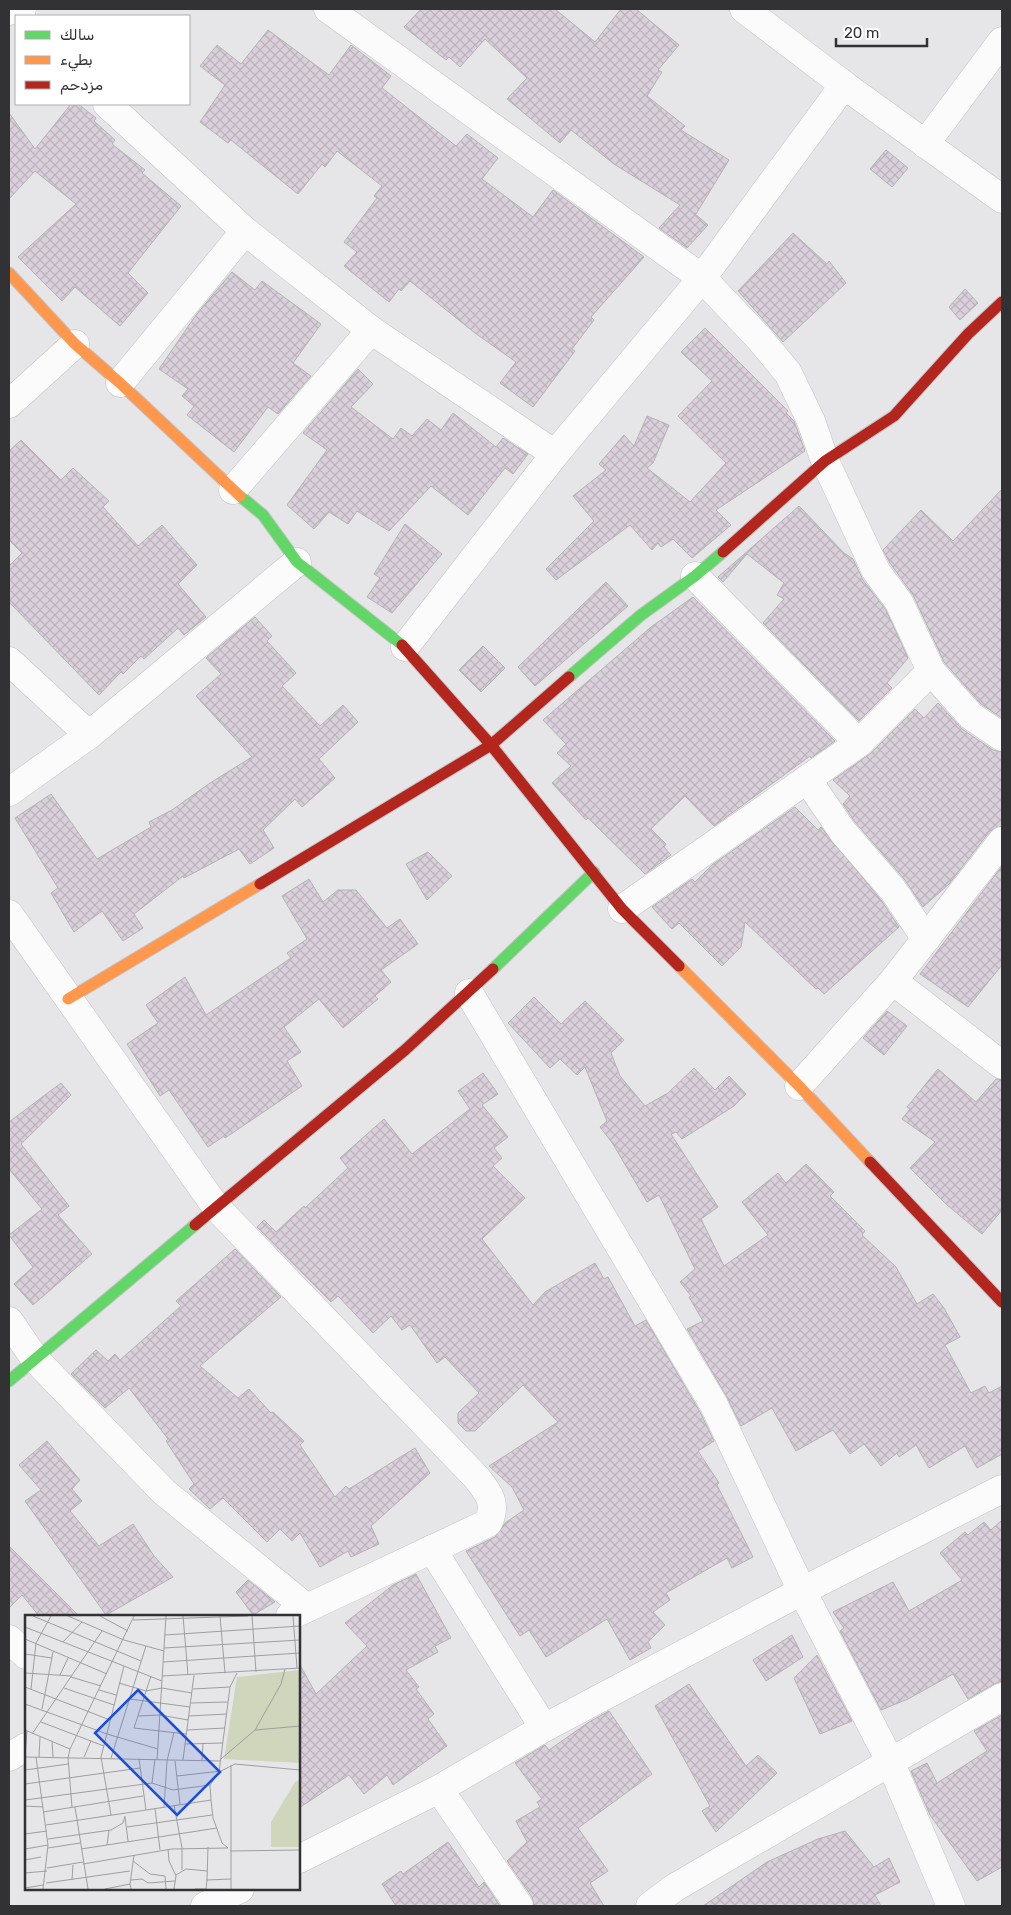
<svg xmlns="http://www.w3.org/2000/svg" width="1011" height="1915" viewBox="0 0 1011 1915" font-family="Rubik,Vazirmatn,sans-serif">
<defs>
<pattern id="building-cross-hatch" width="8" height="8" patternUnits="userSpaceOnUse" patternTransform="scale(1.25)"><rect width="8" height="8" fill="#dad0db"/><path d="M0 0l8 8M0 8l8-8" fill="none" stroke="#bcb3bd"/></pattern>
</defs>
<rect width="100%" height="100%" fill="#e6e6e9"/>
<g fill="url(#building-cross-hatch)" stroke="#b3b2b4">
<path d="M421 9H555L595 42 621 9H636L679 45 658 70 662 72 647 96 685 126 681 130 729 160 696 214 694 213 708 225 687 248 659 228 680 205 614 164 571 130 560 143 507 99 527 78 485 39 460 67 449 57 446 60 404 27Z"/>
<path d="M268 30 329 75 351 45 391 76 382 88 456 146 467 134 498 158 482 179 533 217 553 190 644 257 591 317 594 320 572 349 575 351 533 407 500 383 516 362 475 333 410 281 401 291 399 289 389 302 344 266 357 252 344 242 377 198 374 196 382 186 337 151 325 167 322 164 298 194 231 140 228 143 200 122 225 85 200 66 217 45 241 64Z"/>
<path d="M71 104H78L96 118 94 121 115 140 112 144 145 170 142 173 181 206 128 273 148 293 120 326 75 287 62 301 18 257 76 204 35 171 9 199V113L35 149Z"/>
<path d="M886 150 908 168 892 187 870 169Z"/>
<path d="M793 233 827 264 829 261 846 283 783 342 738 291Z"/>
<path d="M232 272 255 290 262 281 321 324 293 363 311 376 278 414 268 407 234 452 187 415 194 406 182 396 188 389 159 369 196 315Z"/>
<path d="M965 289 978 303 960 320 949 307Z"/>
<path d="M705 328 788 411 786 413 794 421 805 451 716 510 731 525 692 558 673 539 661 547 658 543 652 550 630 525 556 580 546 569 594 521 573 496 606 470 599 464 624 435 634 446 647 416 669 425 653 463 647 468 690 502 726 463 678 416 712 381 681 352Z"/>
<path d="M358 369 373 384 351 407 393 439 401 428 412 436 427 419 441 430 453 413 496 447 503 438 528 454 513 474 505 468 468 515 431 486 389 531 357 511 348 524 329 512 314 529 287 505 327 450 303 433Z"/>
<path d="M21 440 61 480 73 468 109 501 103 507 138 546 162 525 197 565 178 584 206 617 184 635 178 628 144 659 141 656 123 674 121 672 99 695 9 602V566L22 553 9 540V451Z"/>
<path d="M1002 489V718L981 704 944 662 913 595 890 563 883 550 921 510 953 541Z"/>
<path d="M799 506 844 553 853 559 863 580 886 610 908 658 887 683 892 688 859 721 763 623 784 599 777 595 784 583 747 554 723 582 718 577Z"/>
<path d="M405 524 442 554 392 613 367 597 380 578 374 574Z"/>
<path d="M606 582 628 606 535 686 518 667Z"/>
<path d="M693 597 835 741 811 758 810 756 714 826 685 796 651 829 666 844 664 847 671 855 645 874 588 818 586 820 552 783 571 766 557 753 566 744 543 720 651 627Z"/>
<path d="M255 617 272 636 267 641 296 673 282 686 320 726 343 705 358 722 319 759 335 778 302 807 295 799 263 830 274 848 250 864 239 849 184 878 183 876 134 914 143 928 123 941 102 911 74 932 51 893 58 888 15 818 51 794 97 859 151 827 149 822 172 810 210 783 252 757 196 696 221 674 206 658Z"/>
<path d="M483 646 505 668 481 692 459 670Z"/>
<path d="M938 703 962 729 993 750 1002 752V826L990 831 949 884 923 907 905 880 855 822 843 804 850 796 833 780 870 754 915 709 924 718Z"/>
<path d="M795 807 818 830 821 827 881 900 899 927 824 994 818 988 816 989 745 922 741 947 722 966 679 923 672 929 652 907 692 879 695 882 712 865Z"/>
<path d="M428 852 452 876 427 900 406 864Z"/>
<path d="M1002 866V965L968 1007 920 974Z"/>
<path d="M309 879 323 902 338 890H356L387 928 400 919 418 944 381 970 391 982 375 996 378 999 343 1028 319 999 284 1027 301 1052 287 1061 302 1086 225 1138 224 1136 208 1147 169 1090 160 1096 127 1044 158 1023 146 1005 185 977 206 1015 291 958 287 953 307 939 282 896Z"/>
<path d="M534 997 561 1024 585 1001 624 1040 611 1053 620 1076 645 1106 668 1093 694 1068 715 1090 729 1076 746 1094 734 1106 682 1139 676 1132 671 1134 718 1207 701 1219 724 1266 768 1235 742 1202 778 1173 786 1183 806 1164 834 1192 830 1196 865 1231 862 1235 896 1267 917 1304 933 1294 944 1308 960 1337 945 1345 971 1393 985 1386 989 1393 1002 1386V1454L977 1468 965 1446 929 1468 916 1445 899 1457 897 1453 881 1466 864 1444 850 1454 833 1430 796 1451 772 1408 741 1426 727 1397 687 1329 703 1321 689 1297 691 1296 680 1282 695 1269 659 1195 647 1202 613 1144 600 1127 607 1121 585 1067 577 1075 560 1059 550 1068 508 1023Z"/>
<path d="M887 1011 907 1026 884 1055 863 1038Z"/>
<path d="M938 1069 976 1102 996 1079 1002 1080V1210L982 1234 947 1205 910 1168 935 1142 902 1119 910 1109 907 1107Z"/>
<path d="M483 1073 498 1094 482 1105 508 1137 494 1148 502 1158 493 1166 525 1198 482 1239 533 1305 545 1292 595 1263 604 1279 608 1277 635 1326 646 1320 700 1412 714 1441 698 1451 719 1483 717 1485 753 1557 732 1568 727 1558 666 1593 670 1600 653 1612 665 1625 648 1642 651 1648 630 1660 607 1619 546 1657 529 1630 520 1636 466 1551 495 1537 505 1523 524 1510 512 1487 489 1466 558 1422 523 1385 475 1431H466L458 1423V1413L479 1393 445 1357 437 1363 410 1325 402 1330 391 1316 373 1333 338 1296 331 1302 257 1227 264 1220 276 1232 304 1206 305 1208 348 1168 340 1158 384 1119 412 1154 470 1109 458 1091Z"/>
<path d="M61 1083 71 1095 21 1144 69 1206 58 1215 92 1254 33 1305 14 1284 33 1267 9 1235 42 1209 9 1169V1122Z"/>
<path d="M235 1249 281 1297 200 1366 238 1398 249 1389 271 1413 273 1412 304 1441 300 1445 335 1497 346 1486 349 1489 415 1448 430 1473 371 1526 379 1544 351 1557 348 1551 320 1567 300 1533 292 1541 280 1529 267 1542 223 1498 210 1509 189 1489 194 1484 166 1441 168 1439 129 1388 105 1408 71 1374 96 1350 108 1361 115 1354 120 1360 181 1306 176 1301Z"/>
<path d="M47 1441 80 1480 72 1489 82 1501 70 1511 99 1546 133 1524 154 1556 173 1577 106 1615 25 1501 41 1490 19 1465Z"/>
<path d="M1002 1520V1681L994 1684 968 1699 953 1674 908 1699 881 1710 840 1631 844 1628 833 1612 893 1582 909 1611 962 1580 940 1553 965 1532 968 1535 984 1522 991 1530Z"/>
<path d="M9 1546 79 1616H39L22 1595 9 1608Z"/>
<path d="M416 1574 451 1638 435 1646 438 1652 406 1670 419 1687 416 1689 434 1714 428 1719 447 1746 393 1785 387 1775 364 1794 349 1775 299 1808V1663L316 1694 367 1646 345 1623 393 1585Z"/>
<path d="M248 1580 275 1602 253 1615 236 1592Z"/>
<path d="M792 1635 803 1657 766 1681 753 1660Z"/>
<path d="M817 1655 852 1721 820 1734 794 1678Z"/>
<path d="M689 1684 746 1766 758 1755 777 1773 716 1832 702 1811 710 1806 655 1706Z"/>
<path d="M609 1711 652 1774 578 1828 608 1871 590 1883 604 1906H534L532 1897 507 1861 527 1842 516 1821 540 1807 537 1802 542 1799 515 1763 545 1745 549 1750 589 1722Z"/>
<path d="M1002 1715V1867L977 1881 930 1815 911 1771 927 1763 937 1783 987 1751 974 1731Z"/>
<path d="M845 1831 874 1867 889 1858 900 1882 875 1895 881 1906H703L767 1862 818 1839Z"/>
<path d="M448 1842 479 1887 484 1882 500 1906H396L382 1884 401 1871 403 1874Z"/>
</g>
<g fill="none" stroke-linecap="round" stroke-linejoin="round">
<defs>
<g id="street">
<path d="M328 9 702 278 758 337 788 373 811 421 825 461 876 571 899 602 931 671"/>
<path d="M744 9 844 85 1002 199"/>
<path d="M9 11 22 9"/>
<path d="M107 104 245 231 371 330 555 454"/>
<path d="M925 144 1002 41"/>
<path d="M120 383 245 231"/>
<path d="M9 404 75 344"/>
<path d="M233 490 371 330"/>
<path d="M695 576 859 743"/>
<path d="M405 647 555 454 702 278 844 85"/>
<path d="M9 661 89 735"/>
<path d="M807 779 843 832 893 890 926 939"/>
<path d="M9 792 89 735 297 562"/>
<path d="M622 909 859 743 931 671 971 716 1002 737"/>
<path d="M9 914 216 1207 476 1477C488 1492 498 1503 488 1523L290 1616"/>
<path d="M893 981 1002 1065"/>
<path d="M469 993 714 1405 802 1591 890 1761 951 1906"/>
<path d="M799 1086 893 981 1002 841"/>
<path d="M9 1321 35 1359 164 1492 307 1608"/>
<path d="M432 1549 544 1728"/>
<path d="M9 1639 26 1655"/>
<path d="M9 1757 26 1747"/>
<path d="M439 1789 519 1906"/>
<path d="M299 1859 439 1789 544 1728 802 1591 1002 1489"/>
<path d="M205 1906 240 1889"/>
<path d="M650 1906 674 1888 1002 1697"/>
</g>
<g id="fast">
<path d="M240 496 263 515 297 562 402 645"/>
<path d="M569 677 641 615 695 576 723 552"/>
<path d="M493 969 594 872"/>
<path d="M9 1381 195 1225"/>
</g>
<g id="slow">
<path d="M9 273 75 344 120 383 240 496"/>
<path d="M679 966 799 1086 870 1162"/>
<path d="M68 999 260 884"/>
</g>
<g id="jam">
<path d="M723 552 825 461 894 416 968 334 1002 302"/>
<path d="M402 645 491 745 622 909 679 966"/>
<path d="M260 884 491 745 569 677"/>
<path d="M870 1162 1002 1302"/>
<path d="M195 1225 405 1050 493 969"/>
</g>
</defs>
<use href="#street" stroke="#c3c3c5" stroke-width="29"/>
<use href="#fast" stroke="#c3c3c5" stroke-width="13"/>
<use href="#slow" stroke="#c3c3c5" stroke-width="13"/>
<use href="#jam" stroke="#c3c3c5" stroke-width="13"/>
<use href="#street" stroke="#fbfbfc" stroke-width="28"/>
<use href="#fast" stroke="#63d668" stroke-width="11"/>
<use href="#slow" stroke="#ff974d" stroke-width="11"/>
<use href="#jam" stroke="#b3261e" stroke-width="11"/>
</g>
<g transform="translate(25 1615)">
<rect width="275" height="275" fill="#e6e6e9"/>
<path d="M275 55V148L199 144 212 62ZM275 165V232H246V207L270 167Z" fill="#d0d6bc"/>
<path fill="none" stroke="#9e9ea1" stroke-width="1" d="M8 1 116 46M43 1 99 25 139 36M75 1 103 16M158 1 163 60M195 1 200 58M227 1 231 57M268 1 272 53M108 5 223 1M0 12 137 66M140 20 275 11M0 24 82 59M38 27 57 7M139 33 275 25M0 39 27 43M138 47 275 38M0 58 47 61M35 60 43 43M126 61 109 113 161 119M137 61 275 53M46 62 76 71M94 68 121 76 137 73 167 78M0 72 85 105M39 73 89 90M6 74 11 28 26 1M168 74 205 72M74 75 91 80M105 84 165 92M166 88 203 87M0 89 82 119 133 134M17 94 28 37M113 101 135 100 163 105M164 101 202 99M16 107 79 131M0 115 45 134M162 115 200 113M230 115 256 69 260 54M7 119 77 16M27 126 28 142M160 129 198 128M0 141 2 116M0 142 195 146M11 142 23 230 18 274M14 142 15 122M59 142 66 126M86 143 121 31M196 144 230 115 275 111M132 145 141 1M158 145 169 60M177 145 178 128M150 146 155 189M206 150V274M0 155 43 149M152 161 196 156 210 149 275 155M127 168 148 175 185 170M0 169 115 153M0 185 127 168 130 144M186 185 188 203 197 228 203 233M149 190 157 233M0 191 18 192M47 192 43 143 45 134 109 1M50 192 63 274M139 192 142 146 149 117M130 193 135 235M121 195 186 185 185 170 194 157 205 72 212 58M18 197 118 181M86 200 76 142 99 51M100 202 103 226M21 210 121 195 114 144M102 212 187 200M0 219 22 216M23 224 86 215 98 208 100 201M82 230 84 215M183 232 182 265 206 264M23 233 55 228M0 234 23 230M56 234 192 213M143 234 144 246 151 261 149 274M205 236 275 235M0 245 16 242M108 246 125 259 140 261 141 274M58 249 147 234 203 233M22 253 58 247M157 255V233M0 258 22 256M151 260 161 254 182 256M47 265 48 250M106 265 117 264 123 268 150 266M21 268 105 256M105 269 109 240M0 273 18 270M80 274 105 269 106 274M170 274H181L182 265"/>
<path fill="#1d4ed8" fill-opacity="0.15" stroke="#1d4ed8" stroke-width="2.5" d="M113 75 195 157 152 200 70 118Z"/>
<rect width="275" height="275" fill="none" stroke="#323234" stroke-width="2.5"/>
</g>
<rect width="1011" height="1915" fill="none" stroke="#323234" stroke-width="20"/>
<rect x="15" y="15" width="175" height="90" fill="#ffffff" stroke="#adadae"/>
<rect x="25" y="31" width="25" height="8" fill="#63d668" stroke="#adadae"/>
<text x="60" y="40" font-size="15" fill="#323234">سالك</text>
<rect x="25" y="56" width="25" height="8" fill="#ff974d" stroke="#adadae"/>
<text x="60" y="65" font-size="15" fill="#323234">بطيء</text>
<rect x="25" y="81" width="25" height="8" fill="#b3261e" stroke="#adadae"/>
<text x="60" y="90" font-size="15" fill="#323234">مزدحم</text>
<path d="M836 38v8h91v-8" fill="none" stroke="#323234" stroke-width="2.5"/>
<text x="844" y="38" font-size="15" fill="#323234" stroke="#ffffff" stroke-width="4" paint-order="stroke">20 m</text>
</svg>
